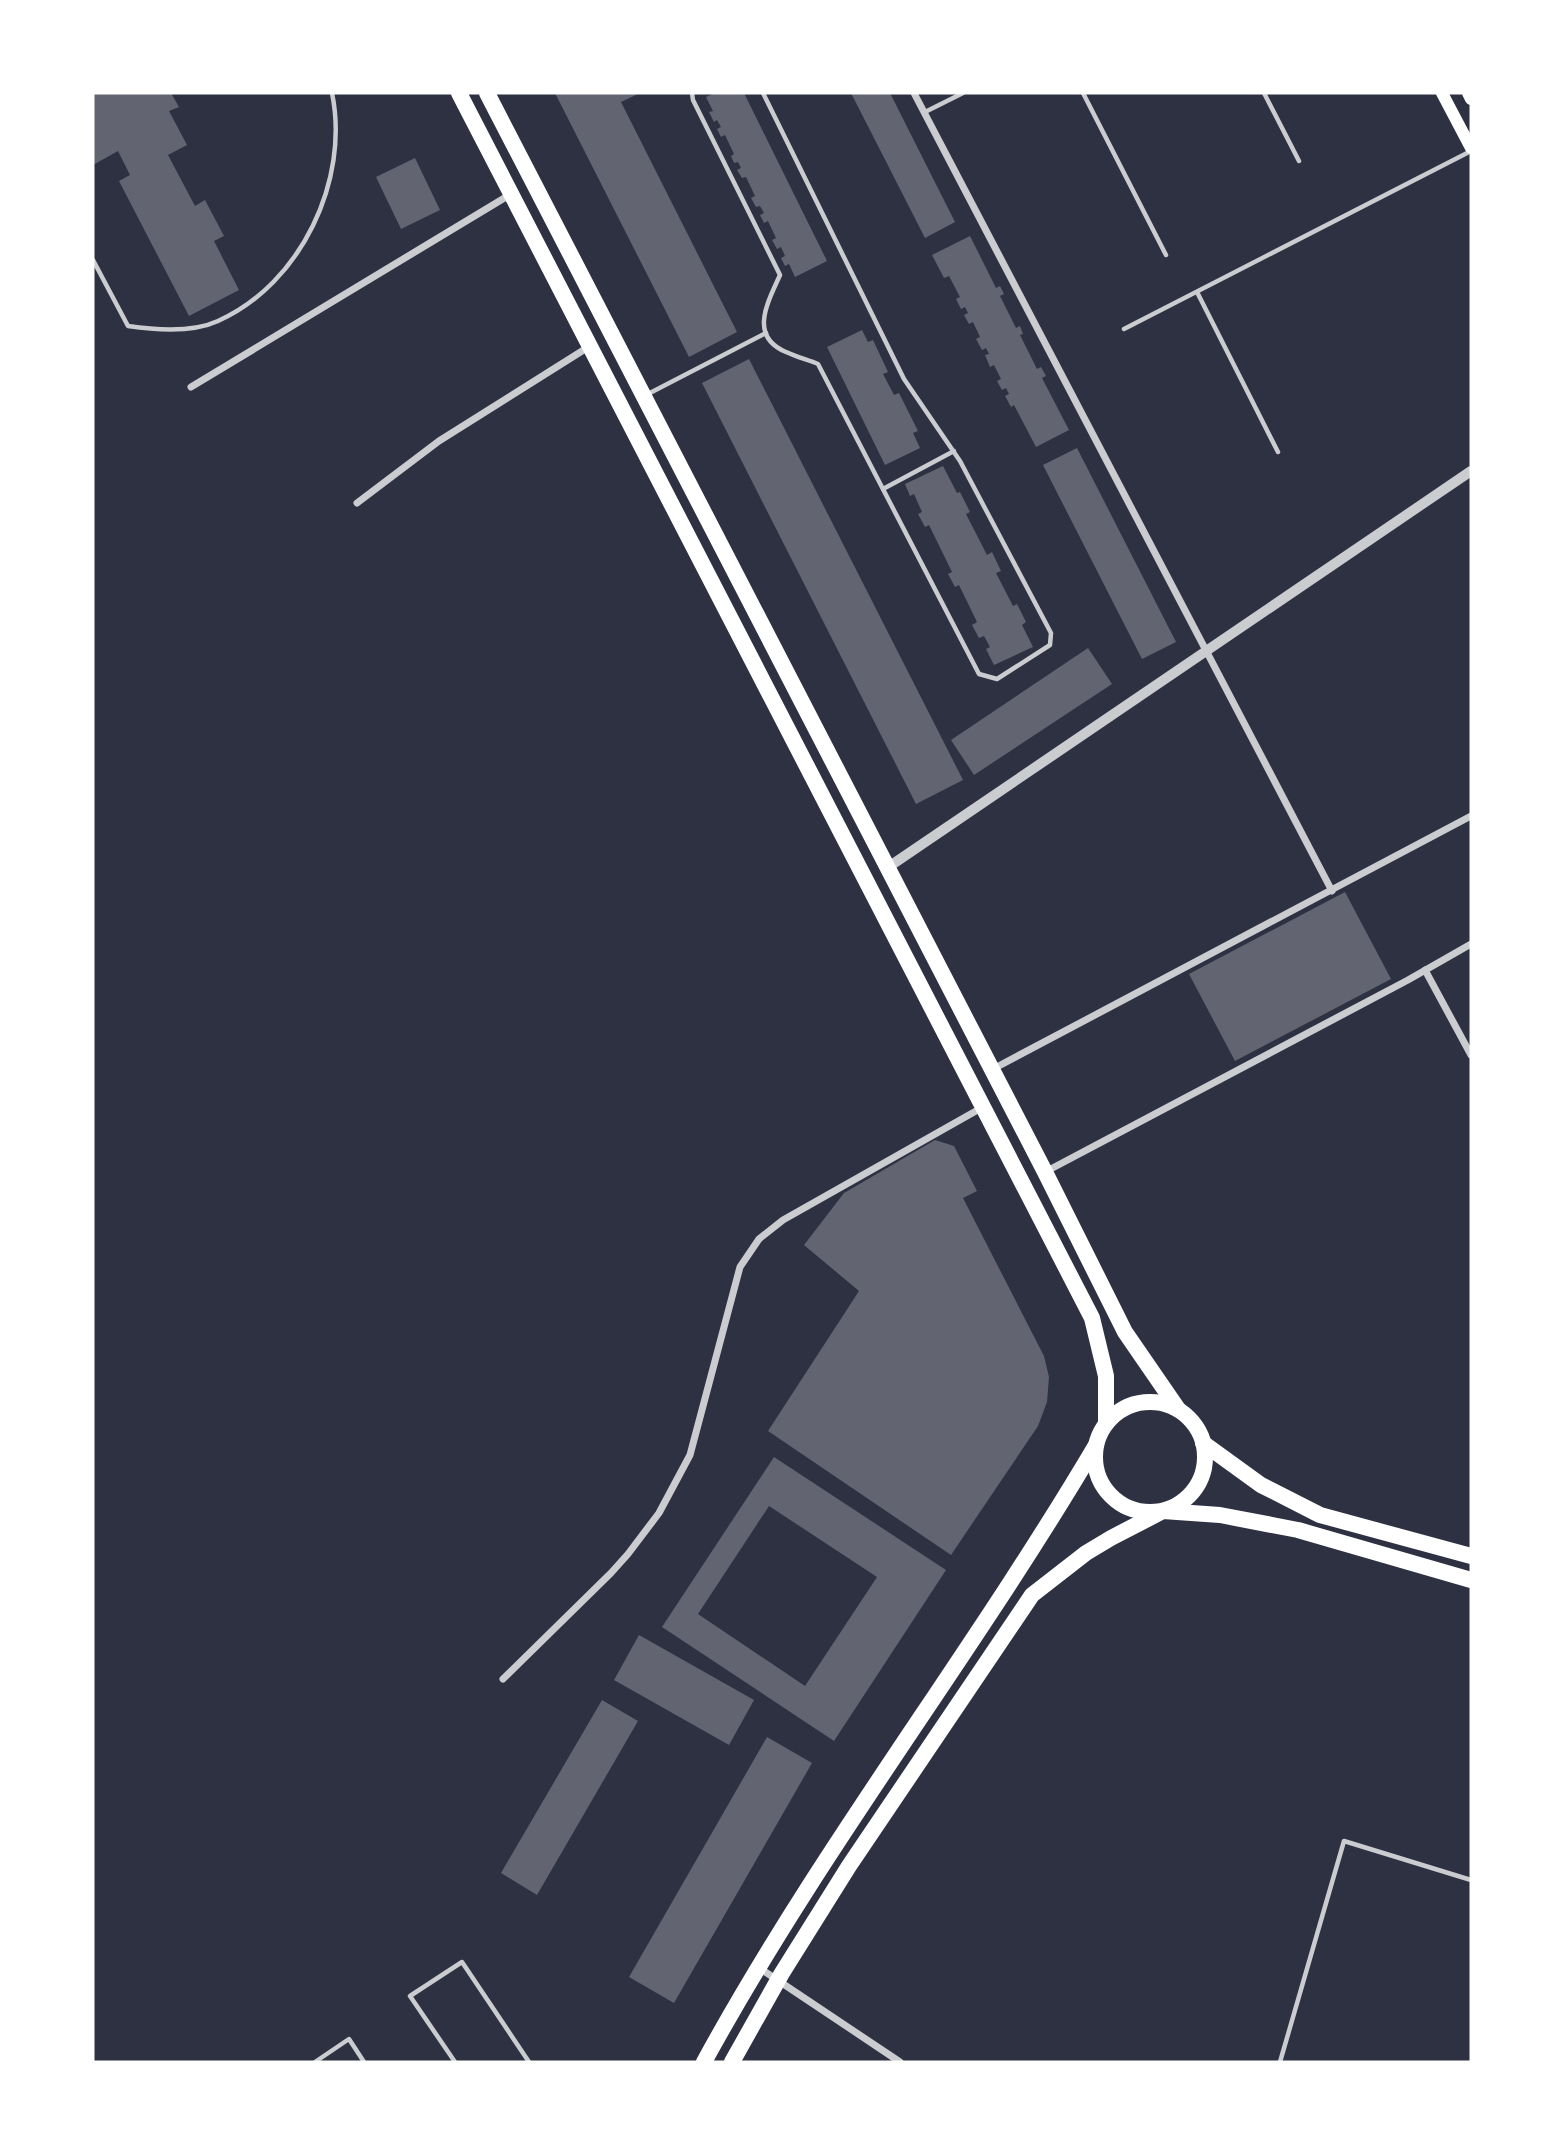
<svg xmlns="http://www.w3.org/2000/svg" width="1564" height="2155" viewBox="0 0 1564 2155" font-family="Quicksand,sans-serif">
<rect width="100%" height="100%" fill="#2d3142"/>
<g fill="#626471" fill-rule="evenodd">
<path d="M93 93H171L179 107 169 111 187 145 168 155 195 206 205 200 224 236 214 241 239 290 189 316 119 181 130 175 118 151 93 165Z"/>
<path d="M555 93H640L621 102 737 332 689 357Z"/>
<path d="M715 93H744L827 261 795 277 789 264 785 266 781 258 785 256 781 247 777 249 772 240 776 238 768 221 764 223 760 215 764 213 760 206 756 207 751 198 755 196 746 177 742 178 737 170 741 168 738 162 734 163 731 156 734 154 725 135 721 137 717 129 721 127 717 120 714 122 709 112 713 111 706 97Z"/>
<path d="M851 93H890L955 222 925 238Z"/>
<path d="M415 158 440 210 401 229 376 177Z"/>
<path d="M970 236 996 288 1000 286 1004 294 1000 296 1016 328 1020 326 1023 334 1020 335 1037 369 1041 367 1046 376 1042 378 1069 430 1036 447 1014 405 1011 407 1005 396 1009 394 1006 388 1002 390 997 381 1001 379 994 365 990 367 985 355 989 354 986 348 982 350 976 339 980 337 973 322 969 324 964 315 968 313 965 307 961 309 956 299 960 297 949 276 944 278 932 255Z"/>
<path d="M862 330 868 342 873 340 888 372 883 374 894 395 899 393 918 431 913 433 920 448 885 465 827 347Z"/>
<path d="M749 359 963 780 916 804 702 383Z"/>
<path d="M1077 448 1176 642 1142 659 1043 465Z"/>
<path d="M943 466 957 493 960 492 970 512 966 514 987 555 992 552 1001 571 996 573 1013 606 1017 604 1026 622 1022 625 1033 647 994 665 986 649 990 647 984 636 979 638 972 625 977 622 959 585 955 587 948 574 952 572 929 525 925 527 918 514 922 512 914 494 910 496 905 484Z"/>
<path d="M1088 648 1112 684 974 775 951 740Z"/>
<path d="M1345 892 1391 979 1235 1061 1189 974Z"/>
<path d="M935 1140 954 1146 977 1191 963 1198 1044 1356 1049 1377 1047 1402 1038 1426 951 1555 768 1431 859 1291 804 1245 844 1193Z"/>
<path d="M774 1457 946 1570 834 1741 662 1627ZM769 1506 877 1577 805 1686 698 1614Z"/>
<path d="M639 1635 754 1700 729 1745 614 1680Z"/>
<path d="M602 1700 638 1721 537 1895 501 1873Z"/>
<path d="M767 1737 812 1763 674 2003 629 1977Z"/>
</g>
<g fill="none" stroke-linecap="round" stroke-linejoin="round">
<g stroke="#caccd0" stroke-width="4.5">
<path d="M692 93 693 100 780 275C768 302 748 336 786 352 797 357 808 360 818 364L979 674 997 679 1050 645 1051 633 960 461 904 379 763 93"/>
<path d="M1083 93 1166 255"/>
<path d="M1264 93 1299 161"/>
<path d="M925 112 963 93"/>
<path d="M93 260 128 326C155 330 192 333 218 321 301 284 350 180 332 93"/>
<path d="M1197 292 1278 452"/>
<path d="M1124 329 1471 151"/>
<path d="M646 395 766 333"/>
<path d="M883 489 954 451"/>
<path d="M315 2062 349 2039 364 2062"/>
<path d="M455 2062 410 1996 462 1962 529 2062"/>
<path d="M1280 2062 1344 1841 1471 1880"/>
</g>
<g stroke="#caccd0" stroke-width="7">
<path d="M914 93 1332 891"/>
<path d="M191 387 511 194"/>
<path d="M357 503 439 441 590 346"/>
<path d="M1425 970 1471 1055"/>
<path d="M993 1069 1471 816"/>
<path d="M1045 1172 1408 980 1471 944"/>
<path d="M503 1679 611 1573 628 1554 659 1513 690 1455 740 1267 759 1239 783 1220 983 1107"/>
<path d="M758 1967 900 2062"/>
</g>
<path stroke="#caccd0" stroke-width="10" d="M887 868 1471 471"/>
<g stroke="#fff" stroke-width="12">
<path d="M1442 93 1471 148"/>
<path d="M1468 93 1471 99"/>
</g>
<g stroke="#fff" stroke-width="16">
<path d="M459 93 1092 1318 1106 1376V1423"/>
<path d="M487 93 1045 1172 1125 1332 1178 1409"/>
<circle cx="1150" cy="1457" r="55"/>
<path d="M1203 1443 1261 1485 1320 1515 1471 1556"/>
<path d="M704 2062C821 1848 972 1655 1096 1445"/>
<path d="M732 2062 782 1973 849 1866 1032 1595 1086 1553 1111 1538 1163 1511 1220 1515 1298 1530 1471 1580"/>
</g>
</g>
<rect width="1564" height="2155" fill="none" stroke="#ffffff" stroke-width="189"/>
</svg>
